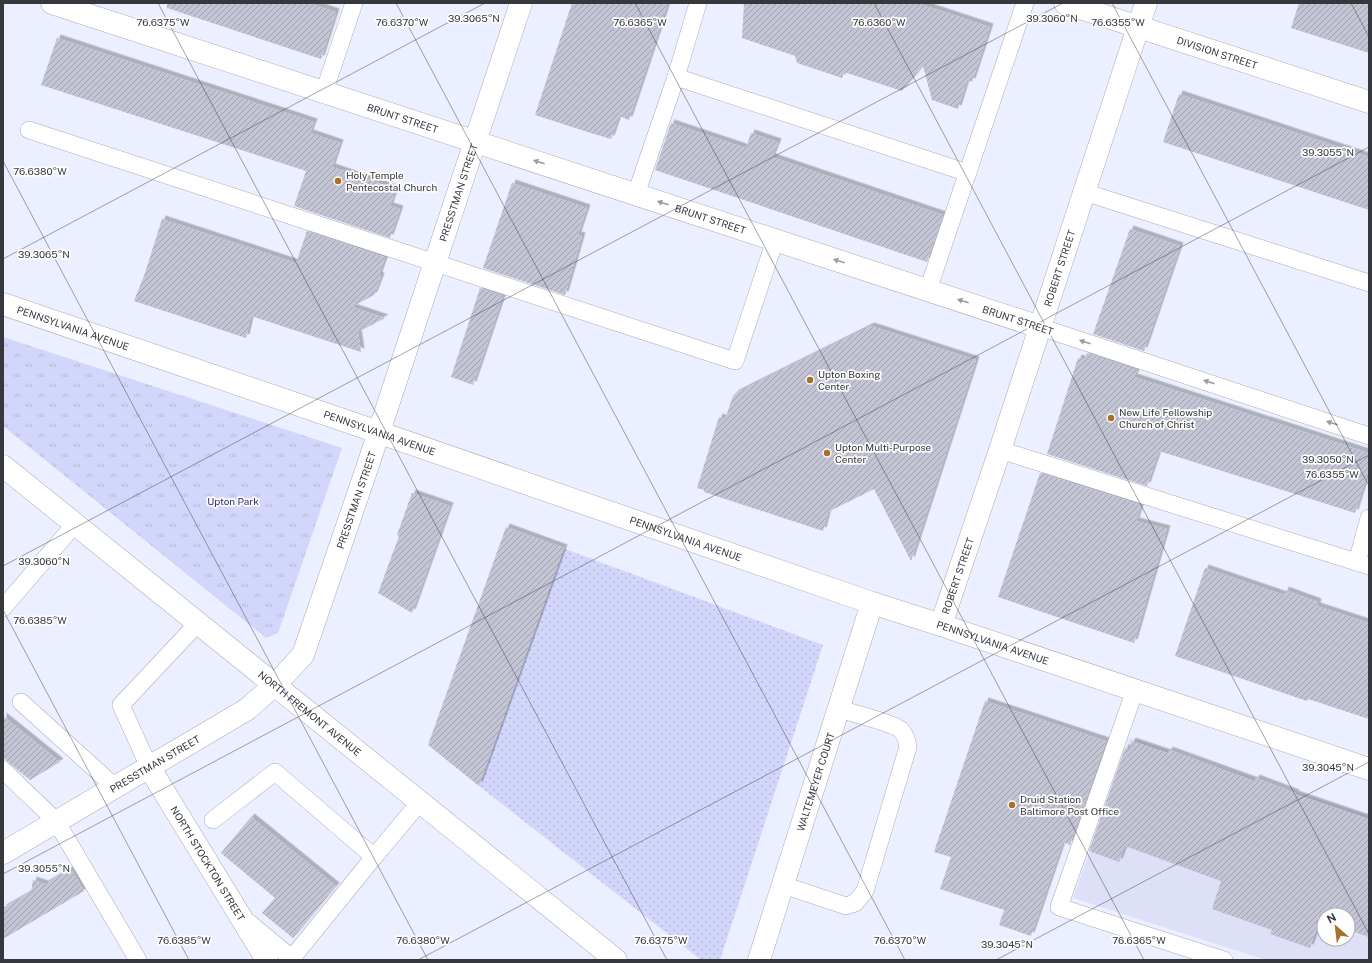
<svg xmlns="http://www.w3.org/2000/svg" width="1372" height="963" viewBox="0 0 1372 963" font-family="'Public Sans',sans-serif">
<defs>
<pattern id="grass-dots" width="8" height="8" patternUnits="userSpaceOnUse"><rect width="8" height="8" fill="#d2d6fa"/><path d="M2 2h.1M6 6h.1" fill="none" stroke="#b5b8d7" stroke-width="1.8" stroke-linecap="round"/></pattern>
<pattern id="park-tufts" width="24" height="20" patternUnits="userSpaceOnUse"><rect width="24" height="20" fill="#d2d6fa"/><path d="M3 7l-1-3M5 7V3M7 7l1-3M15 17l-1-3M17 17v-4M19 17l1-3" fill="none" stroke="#b5b8d7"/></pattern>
<pattern id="building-hatch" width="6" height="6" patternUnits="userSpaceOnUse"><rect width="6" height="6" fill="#c3c5d5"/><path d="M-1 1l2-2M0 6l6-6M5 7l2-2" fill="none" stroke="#9fa1ae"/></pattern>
<filter id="shadow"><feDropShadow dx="3.5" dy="-3.5" stdDeviation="0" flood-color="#0004"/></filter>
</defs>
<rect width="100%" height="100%" fill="#ecefff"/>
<path fill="#dde0f6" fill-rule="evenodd" d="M1130 738 1369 816V960H1266L1073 898ZM1324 915H1348V939H1324Z"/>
<path fill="url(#grass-dots)" d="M557 546 823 645 720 960H701L479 786 524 660Z"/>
<path fill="url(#park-tufts)" d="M3 337 342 448 278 633 266 638 3 426Z"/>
<g fill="url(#building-hatch)" filter="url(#shadow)">
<path d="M167 3H309L336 12 321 59 167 8Z"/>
<path d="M572 3H668L629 120 619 116 611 139 594 134 535 115Z"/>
<path d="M744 3H917L990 27 972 82 967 80 958 109 932 100 923 66 902 91 844 72 842 78 797 63 795 56 742 38Z"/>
<path d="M1299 3H1369V53L1291 28Z"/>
<path d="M57 38 314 122 310 133 340 143 332 167 396 189 390 206 400 209 390 238 294 206 306 171 41 85Z"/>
<path d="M1179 94 1369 157V210L1163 142Z"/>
<path d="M671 123 746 148 751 133 778 142 772 157 943 215 927 262 655 170Z"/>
<path d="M512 183 587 208 578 235 582 236 565 295 483 268Z"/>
<path d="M162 219 296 263 307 231 384 257 385 258 379 275 381 277 374 295 352 307 385 318 358 332 361 352 251 316 246 338 134 301 145 273Z"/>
<path d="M1130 229 1180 246 1144 351 1093 334Z"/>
<path d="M480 288 503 296 473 385 451 377Z"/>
<path d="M871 326 976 360 911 561 874 489 828 512 823 531 704 492V490L697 488 719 417 725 419 733 396 736 393Z"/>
<path d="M1087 353 1137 370 1134 377 1369 453V469L1355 513 1159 451 1147 486 1047 454 1078 358 1084 360Z"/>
<path d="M1040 473 1141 505 1136 521 1167 529 1134 643 998 597Z"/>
<path d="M412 493 450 506 412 613 378 593 399 536 397 535Z"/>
<path d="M506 527 564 548 479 786 428 745Z"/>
<path d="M1205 568 1284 595 1285 590 1318 602 1317 606 1369 623V719L1308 699 1307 701 1175 656Z"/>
<path d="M985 701 1106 741 1070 845 1063 842 1031 936 999 925 1004 910 940 889 951 857 934 852Z"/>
<path d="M3 716 60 762 30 780 3 758Z"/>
<path d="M1132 741 1168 753 1169 750 1255 781 1256 778 1296 793 1295 794 1369 819V937L1348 930V915H1324V922L1320 920 1310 948 1270 934 1272 930 1212 909 1221 881 1125 846 1119 862 1089 851 1125 748 1129 749Z"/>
<path d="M251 817 336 886 293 938 262 913 275 898 221 853Z"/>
<path d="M71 869 84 891 3 939V908L31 892 33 880 45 884Z"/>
</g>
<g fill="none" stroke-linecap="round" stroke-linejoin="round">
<defs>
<g id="service">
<path d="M676 77 968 173"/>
<path d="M324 92 354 3"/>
<path d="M29 130 735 361 775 240"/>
<path d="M1084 192 1369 283"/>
<path d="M636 194 676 77 698 3"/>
<path d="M928 290 1025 3"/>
<path d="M1040 327 1369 436"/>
<path d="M1000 450 1369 566"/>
<path d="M1357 562 1369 518"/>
<path d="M3 608 75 524"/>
<path d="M1135 690 1059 907 1224 960"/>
<path d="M21 702 115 787"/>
<path d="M149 767 121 705 198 623"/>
<path d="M3 770 56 821 138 960"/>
<path d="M213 820 275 772 374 857 292 958"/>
<path d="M374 857 420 802"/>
<path d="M783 885 846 906 855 903 865 891 908 747C907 741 906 735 901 730 893 723 852 713 839 709"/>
<path d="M248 922 294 960"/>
</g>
<g id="minor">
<path id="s1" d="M52 3 1040 327"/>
<path id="s2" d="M1065 3 1369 102"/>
<path id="s3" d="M941 625 1000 450 1146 3"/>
<path id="s4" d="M149 767 267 960"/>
<path id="s5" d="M759 960 872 603"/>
</g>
<g id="tertiary">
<path id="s6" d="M3 853 246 710 275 685 303 655 367 468 521 3"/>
</g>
<g id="secondary">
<path id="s7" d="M3 466 616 960"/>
</g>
<g id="primary">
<path id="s8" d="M3 304 343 420 872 603 941 625 1369 769"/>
</g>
</defs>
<use href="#service" stroke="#a9abba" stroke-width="18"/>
<use href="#minor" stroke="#a9abba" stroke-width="23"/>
<use href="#tertiary" stroke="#a9abba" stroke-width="23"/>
<use href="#secondary" stroke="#a9abba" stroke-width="23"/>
<use href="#primary" stroke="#a9abba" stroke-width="23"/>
<use href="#service" stroke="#fff" stroke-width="17"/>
<use href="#minor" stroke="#fff" stroke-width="22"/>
<use href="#tertiary" stroke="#fff" stroke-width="22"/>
<use href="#secondary" stroke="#fff" stroke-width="22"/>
<use href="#primary" stroke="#fff" stroke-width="22"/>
</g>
<defs><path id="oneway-solid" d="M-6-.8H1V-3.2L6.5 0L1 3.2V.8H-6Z"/></defs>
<g fill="#9b9c9e">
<use href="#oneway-solid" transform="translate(539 162) rotate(-162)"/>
<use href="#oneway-solid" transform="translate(663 203) rotate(-162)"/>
<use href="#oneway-solid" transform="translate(839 261) rotate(-162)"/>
<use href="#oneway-solid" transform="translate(963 301) rotate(-162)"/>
<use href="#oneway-solid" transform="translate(1085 342) rotate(-162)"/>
<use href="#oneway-solid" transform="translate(1209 382) rotate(-162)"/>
<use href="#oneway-solid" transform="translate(1332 423) rotate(-162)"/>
</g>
<path fill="none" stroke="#37383e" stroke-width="1" stroke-opacity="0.45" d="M158 3 667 960M396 3 905 960M635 3 1144 960M874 3 1369 934M1112 3 1369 486M1351 3 1369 37M3 161 428 960M3 259 485 3M3 566 1063 3M3 610 189 960M3 874 1369 147M418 960 1369 455M996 960 1369 762"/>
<g fill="#a6712a" stroke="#fdfdfd" stroke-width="1.5">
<circle cx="338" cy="181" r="4"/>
<circle cx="810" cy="380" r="4"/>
<circle cx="1111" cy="418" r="4"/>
<circle cx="827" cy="453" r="4"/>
<circle cx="1012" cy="805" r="4"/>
</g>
<g text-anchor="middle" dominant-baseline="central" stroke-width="3.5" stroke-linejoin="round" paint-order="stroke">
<g font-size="10" fill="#37383e" stroke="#fdfdfd">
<text stroke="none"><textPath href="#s2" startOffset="160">DIVISION STREET</textPath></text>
<text stroke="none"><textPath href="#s1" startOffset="369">BRUNT STREET</textPath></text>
<text stroke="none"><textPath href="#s6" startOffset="849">PRESSTMAN STREET</textPath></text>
<text stroke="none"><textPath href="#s1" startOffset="693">BRUNT STREET</textPath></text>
<text stroke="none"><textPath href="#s3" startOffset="376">ROBERT STREET</textPath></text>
<text transform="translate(1018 320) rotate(18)">BRUNT STREET</text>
<text stroke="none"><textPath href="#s8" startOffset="74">PENNSYLVANIA AVENUE</textPath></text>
<text stroke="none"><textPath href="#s8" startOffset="398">PENNSYLVANIA AVENUE</textPath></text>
<text stroke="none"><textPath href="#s6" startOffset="525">PRESSTMAN STREET</textPath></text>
<text stroke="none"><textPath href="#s8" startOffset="722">PENNSYLVANIA AVENUE</textPath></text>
<text stroke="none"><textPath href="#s3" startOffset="52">ROBERT STREET</textPath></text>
<text stroke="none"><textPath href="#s8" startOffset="1046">PENNSYLVANIA AVENUE</textPath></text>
<text stroke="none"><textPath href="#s7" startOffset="394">NORTH FREMONT AVENUE</textPath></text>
<text stroke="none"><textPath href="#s6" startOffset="176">PRESSTMAN STREET</textPath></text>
<text stroke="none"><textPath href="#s5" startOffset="187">WALTEMEYER COURT</textPath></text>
<text stroke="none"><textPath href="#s4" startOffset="113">NORTH STOCKTON STREET</textPath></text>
</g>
<g font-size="10" fill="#37383e" stroke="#fdfdfd" text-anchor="start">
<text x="346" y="175">Holy Temple<tspan x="346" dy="12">Pentecostal Church</tspan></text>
<text x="818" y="374">Upton Boxing<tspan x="818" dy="12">Center</tspan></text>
<text x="1119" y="412">New Life Fellowship<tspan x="1119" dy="12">Church of Christ</tspan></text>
<text x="835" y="447">Upton Multi-Purpose<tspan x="835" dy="12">Center</tspan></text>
<text x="1020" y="799">Druid Station<tspan x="1020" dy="12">Baltimore Post Office</tspan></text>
</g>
<g font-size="10" fill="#312b7f" stroke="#fdfdfd">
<text x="233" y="501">Upton Park</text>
</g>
</g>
<g font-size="10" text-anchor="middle" fill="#37383e" stroke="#fdfdfd" stroke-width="3.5" stroke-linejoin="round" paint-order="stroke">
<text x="474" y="22">39.3065°N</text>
<text x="1052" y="22">39.3060°N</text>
<text x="163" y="26">76.6375°W</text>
<text x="402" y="26">76.6370°W</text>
<text x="640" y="26">76.6365°W</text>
<text x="879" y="26">76.6360°W</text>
<text x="1118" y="26">76.6355°W</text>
<text x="1328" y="156">39.3055°N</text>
<text x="40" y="175">76.6380°W</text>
<text x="44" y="258">39.3065°N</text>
<text x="1328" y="463">39.3050°N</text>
<text x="1332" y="478">76.6355°W</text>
<text x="44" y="565">39.3060°N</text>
<text x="40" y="624">76.6385°W</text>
<text x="1328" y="771">39.3045°N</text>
<text x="44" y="872">39.3055°N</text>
<text x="184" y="944">76.6385°W</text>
<text x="423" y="944">76.6380°W</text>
<text x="661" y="944">76.6375°W</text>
<text x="900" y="944">76.6370°W</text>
<text x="1139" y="944">76.6365°W</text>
<text x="1007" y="948">39.3045°N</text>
</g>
<rect width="1372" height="963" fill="none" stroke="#37383e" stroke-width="8"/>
<g transform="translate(1336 927) rotate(332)"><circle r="19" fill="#fdfdfd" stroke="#aeaeb1"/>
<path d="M0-3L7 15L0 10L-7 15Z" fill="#a6712a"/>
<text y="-6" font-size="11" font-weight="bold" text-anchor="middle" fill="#37383e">N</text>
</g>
</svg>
